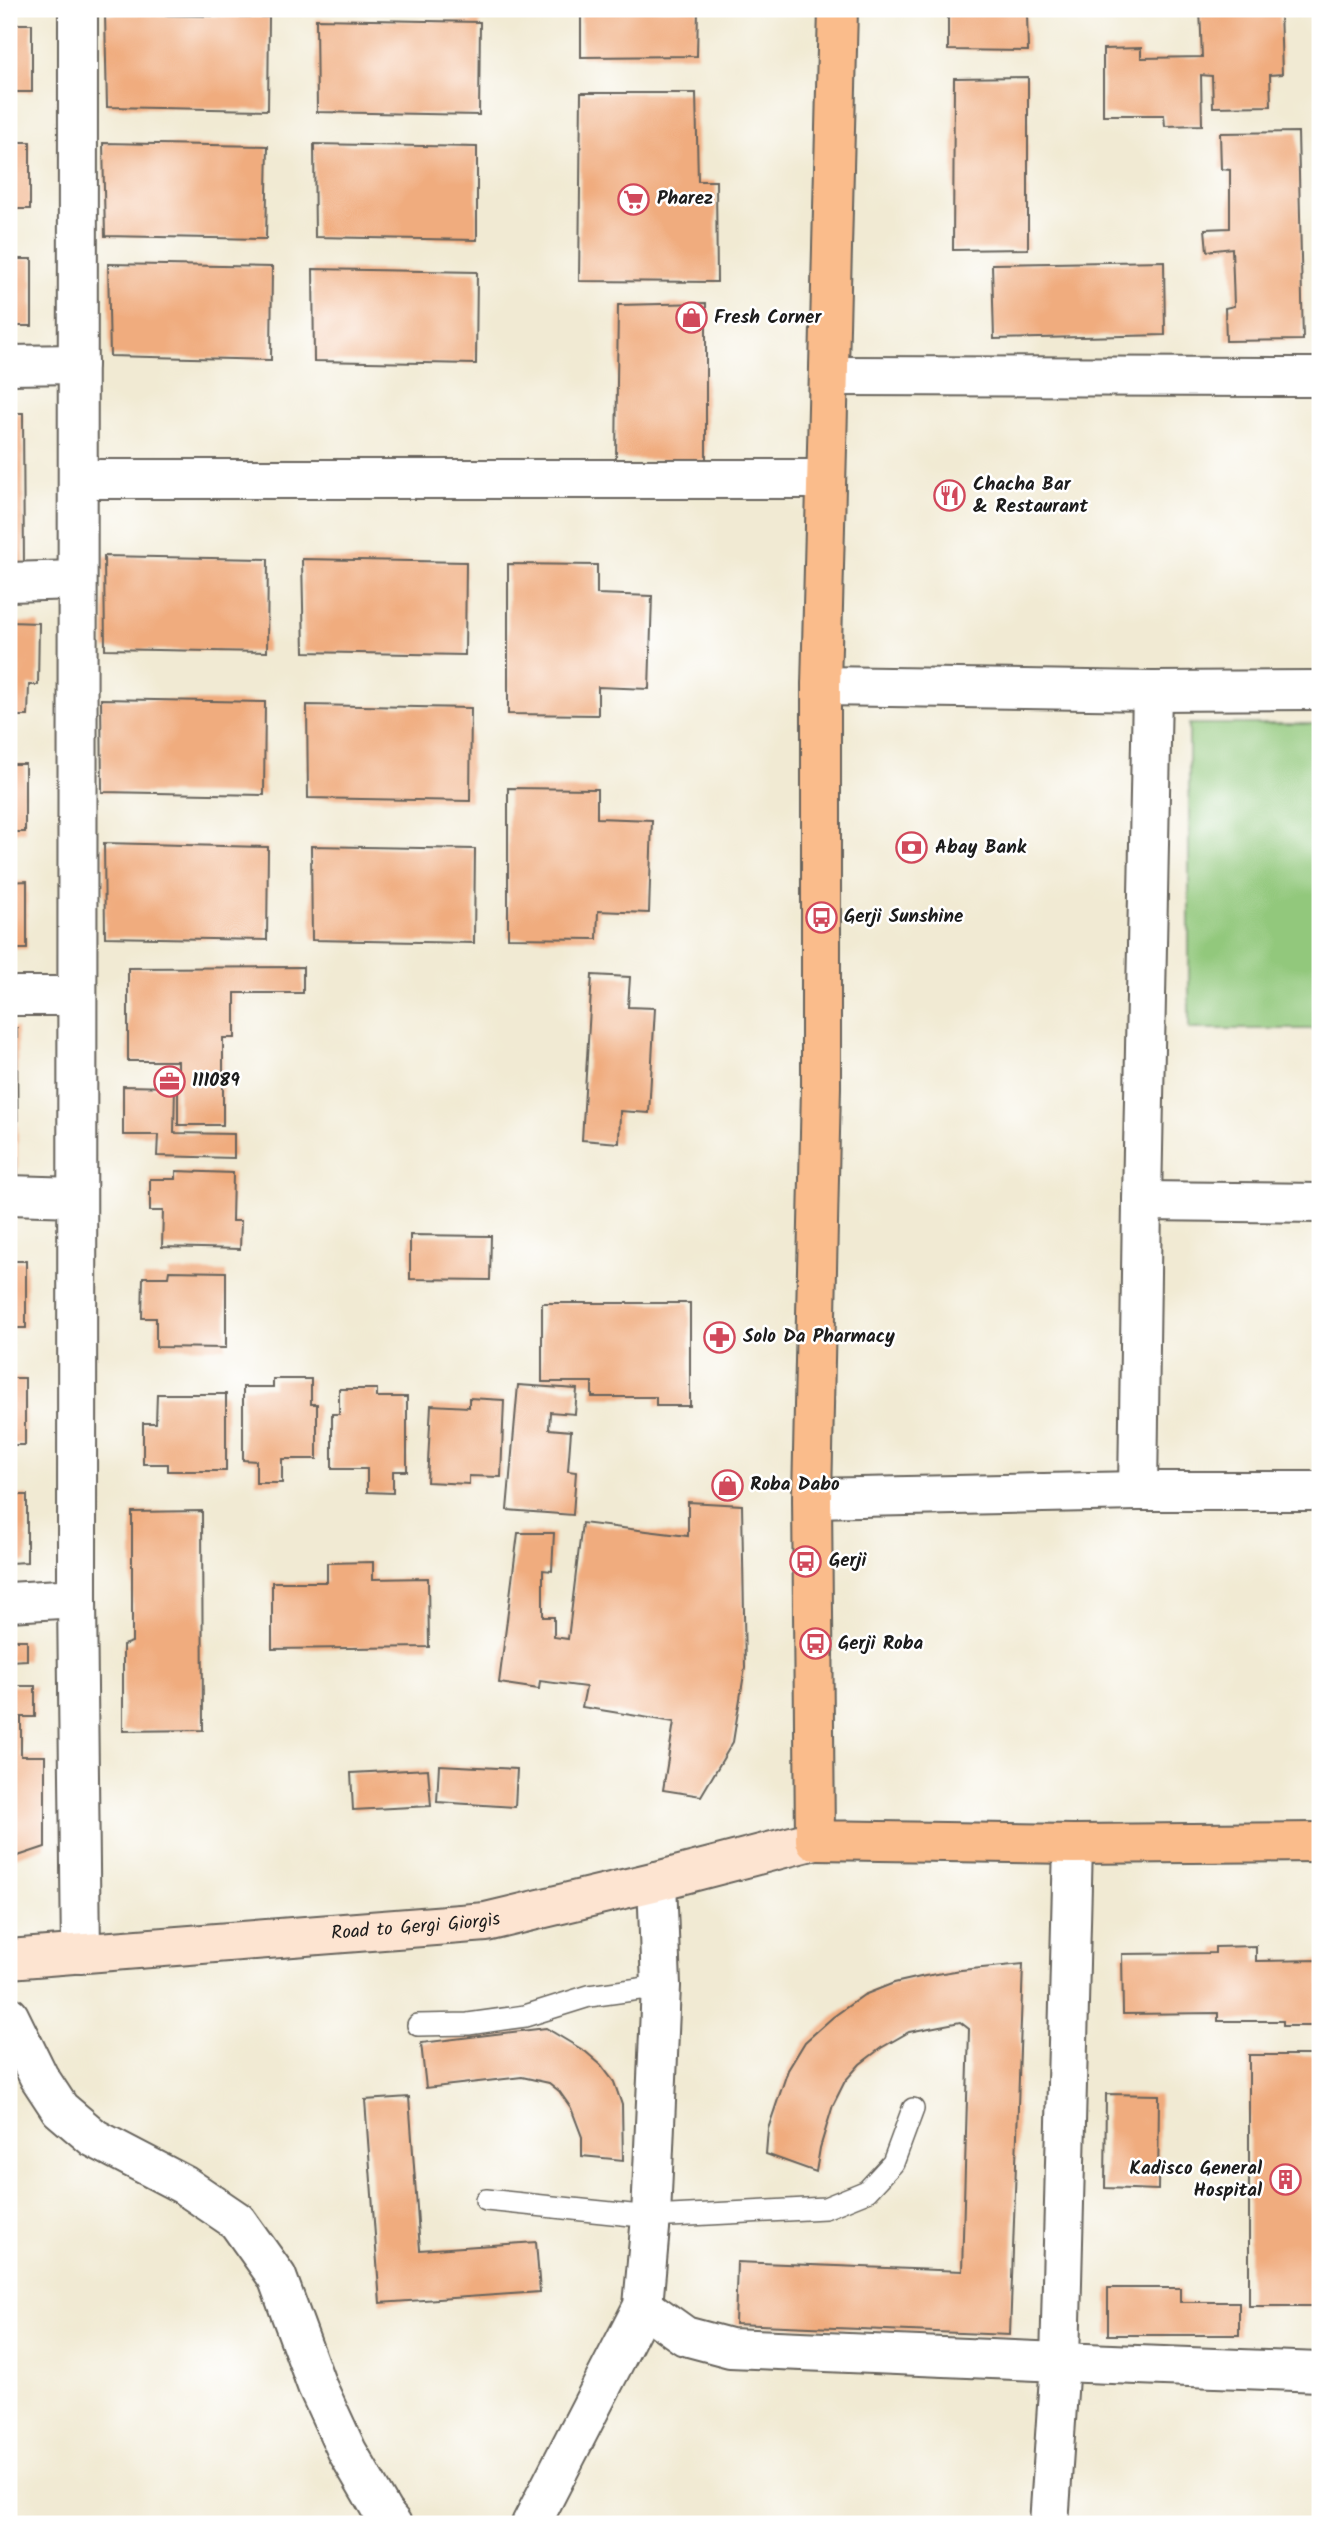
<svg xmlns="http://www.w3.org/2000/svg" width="1329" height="2533" viewBox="0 0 1329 2533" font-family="Kalam,sans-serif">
<rect width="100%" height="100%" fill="#fff"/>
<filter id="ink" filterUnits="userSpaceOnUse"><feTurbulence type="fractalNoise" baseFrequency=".0143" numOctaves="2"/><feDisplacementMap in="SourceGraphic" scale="14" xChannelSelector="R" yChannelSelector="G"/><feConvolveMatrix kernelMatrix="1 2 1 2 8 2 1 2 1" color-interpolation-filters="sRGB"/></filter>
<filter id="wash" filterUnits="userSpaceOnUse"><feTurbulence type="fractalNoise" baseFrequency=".00686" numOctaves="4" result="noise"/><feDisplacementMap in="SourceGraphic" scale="28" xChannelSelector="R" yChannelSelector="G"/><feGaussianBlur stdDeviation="1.57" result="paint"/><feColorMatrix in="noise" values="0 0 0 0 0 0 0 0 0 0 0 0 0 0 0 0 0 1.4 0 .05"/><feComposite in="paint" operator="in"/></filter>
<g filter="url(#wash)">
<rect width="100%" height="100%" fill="#f1ead3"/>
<rect fill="#92c87b" stroke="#57724c" stroke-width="2" x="1189" y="724" width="131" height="305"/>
<g id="blocks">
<g fill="#f0ac7e">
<path d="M581 9H698L697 56 581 57Z"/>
<path d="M948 9H1018V13L1027 14 1028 51 948 50Z"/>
<path d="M1200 9H1280L1282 74 1270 75 1271 106 1213 107 1212 76 1201 75 1202 125 1165 126 1164 115H1103V49L1141 48V58L1202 57Z"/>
<path d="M105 14 269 17 268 110 107 107Z"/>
<path d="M316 19 480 22 479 115 317 112Z"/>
<rect x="9" y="24" width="23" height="68"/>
<path d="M1028 77V249L953 250 954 78Z"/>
<path d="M581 93H696L698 181H716L717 282 579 281Z"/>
<path d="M1298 132 1303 340 1226 341 1225 308 1234 306 1232 248 1207 251 1205 229 1230 228V170L1221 169 1220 133Z"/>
<rect x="9" y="142" width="21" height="67"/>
<path d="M103 143 268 146 266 239 105 236Z"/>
<path d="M314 144 477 147V240L315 237Z"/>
<rect x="9" y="259" width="23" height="67"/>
<path d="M1164 261 1165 335 994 339 992 264Z"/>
<path d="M108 264 272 267 271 360 110 356Z"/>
<path d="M313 269 477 272 476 364 314 361Z"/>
<path d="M706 303V461L616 459 618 305Z"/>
<path d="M9 413H23L24 571H9Z"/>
<path d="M104 556 268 559 267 652 105 649Z"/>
<path d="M302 559 466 562 465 655 304 652Z"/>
<path d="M508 564 597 565V594L652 596 649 689 598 687V715L508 714Z"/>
<path d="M9 622 39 623 38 685H29L28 716H9Z"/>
<path d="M101 699 265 702 264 795 102 792Z"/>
<path d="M307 705 471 708 470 801 308 798Z"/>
<rect x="9" y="764" width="16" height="68"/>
<path d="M508 788 597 789V818L652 820 649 913 598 911 597 939 508 938Z"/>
<path d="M104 843 268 847 267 940 105 937Z"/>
<path d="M311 846 475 849 474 943 312 940Z"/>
<path d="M27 881V949H9V882Z"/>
<path d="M303 967V993H235V1038H223V1125H178V1061H128V968Z"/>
<path d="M592 975 630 977 628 1007 655 1008 649 1113 620 1111 619 1143 582 1140Z"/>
<path d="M9 1028H17L18 1185H9Z"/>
<path d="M123 1086 175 1087 174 1133 234 1134V1158L157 1156 158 1135H123Z"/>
<path d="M176 1171 233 1173 232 1221H241L240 1249 162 1247 163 1211H150V1179H176Z"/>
<path d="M410 1235 491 1236 490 1280 410 1279Z"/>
<rect x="9" y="1261" width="17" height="67"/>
<path d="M169 1271 226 1272V1348L156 1347V1318H142L143 1277H168Z"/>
<path d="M542 1303H690V1406H656V1397H592V1382H542Z"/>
<rect x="9" y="1378" width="16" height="67"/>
<path d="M273 1379H311V1404H317V1459H282V1483H256V1461L243 1460V1387H273Z"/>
<path d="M518 1385 577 1389 575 1414 550 1412 549 1429 571 1431 568 1471 576 1472 573 1515 507 1510Z"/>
<path d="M339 1389H377V1397H407V1471H393V1493L367 1492V1469H332V1414H339Z"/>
<path d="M157 1394H226V1471H168V1464H143V1423H156Z"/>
<path d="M469 1398 504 1400 501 1477 469 1476V1484L427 1482 431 1405 469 1407Z"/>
<path d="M9 1495H27V1562L9 1563Z"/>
<path d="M688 1502 742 1505 745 1668 733 1742 701 1796 663 1790 674 1722 582 1707 586 1687 540 1681 539 1689 499 1683 518 1533H554L552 1571 543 1570V1617H554V1637L568 1639 582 1523 688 1536Z"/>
<path d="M202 1511 203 1730 123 1731V1645L132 1642V1512Z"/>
<path d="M373 1562V1579L428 1578 429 1647 272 1649V1582H327V1563Z"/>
<path d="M9 1640H27V1660L9 1661Z"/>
<path d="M9 1686H35V1717H21V1756H45V1847L9 1859Z"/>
<path d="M439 1765 517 1769 515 1807 437 1802Z"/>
<path d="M428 1769 431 1806 353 1810 351 1773Z"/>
<path d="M1256 1946V1961L1320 1960V2026H1283V2021H1218V2013L1123 2014 1122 1954 1215 1953V1947Z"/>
<path d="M1023 1964 1010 2335 735 2324 737 2262 962 2271 969 2029 960 2022 909 2032 881 2048 860 2064 845 2081 833 2105 820 2148 816 2172 766 2154 768 2129 788 2070 805 2042 833 2017 864 1995 894 1983 925 1976 961 1970Z"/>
<path d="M546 2028 586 2052 601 2065 614 2082 622 2105 623 2160 582 2156V2137L571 2108 559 2091 549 2083 522 2077 426 2088 421 2043Z"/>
<rect x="1249" y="2055" width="71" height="251"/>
<path d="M1106 2094 1159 2095 1158 2190 1105 2188Z"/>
<path d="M409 2097 420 2250 536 2242 540 2292 380 2303 365 2100Z"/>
<path d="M1108 2288H1180V2302H1239V2335H1108Z"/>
</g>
</g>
</g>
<g filter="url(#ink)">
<use href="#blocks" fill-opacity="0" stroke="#67645c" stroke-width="2"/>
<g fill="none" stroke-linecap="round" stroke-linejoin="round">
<defs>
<g id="service">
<path d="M418 2025 468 2024 525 2016 589 1996 661 1986"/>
<path d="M486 2200 651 2217 825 2208 867 2191 893 2163 913 2109"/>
</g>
<g id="minor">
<path d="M78 9 77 1598 81 1954"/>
<path d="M9 365 78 364"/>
<path d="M830 376 1320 377"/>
<path d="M78 479H826"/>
<path d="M9 582 77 580"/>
<path d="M821 686 1152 691 1320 690"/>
<path d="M9 996H77"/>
<path d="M9 1195 77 1197"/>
<path d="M1142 1201 1152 691"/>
<path d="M1138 1491 1142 1201 1320 1203"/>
<path d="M812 1498 1138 1491H1320"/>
<path d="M9 1602 77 1598"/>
<path d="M1073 1844 1060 2362 1320 2372"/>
<path d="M9 2016 39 2077 60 2109 94 2138 184 2185 237 2221 277 2277 317 2386 347 2451 383 2513 392 2524"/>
<path d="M643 2306 685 2336 730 2348 1060 2362 1049 2524"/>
<path d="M531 2524 643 2306 651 2217 661 1986 657 1881"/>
</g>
<g id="secondary">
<path id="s1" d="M9 1959 486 1922 657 1881 815 1840"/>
</g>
<path id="primary" d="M838 9 821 686V1087L812 1498 815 1840 1073 1844 1320 1842"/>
</defs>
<use href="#service" stroke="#67645c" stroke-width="24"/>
<use href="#minor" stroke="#67645c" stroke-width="42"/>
<use href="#secondary" stroke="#67645c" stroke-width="42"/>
<use href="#primary" stroke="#67645c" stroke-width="42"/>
<use href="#service" stroke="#fff" stroke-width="21"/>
<use href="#minor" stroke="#fff" stroke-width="38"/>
<use href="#secondary" stroke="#fde4d1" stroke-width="38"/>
<use href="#primary" stroke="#fabc8b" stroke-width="38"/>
</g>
</g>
<defs>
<symbol id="supermarket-ring" viewBox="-11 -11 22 22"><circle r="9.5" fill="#fff" stroke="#d1495b" stroke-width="1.5"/><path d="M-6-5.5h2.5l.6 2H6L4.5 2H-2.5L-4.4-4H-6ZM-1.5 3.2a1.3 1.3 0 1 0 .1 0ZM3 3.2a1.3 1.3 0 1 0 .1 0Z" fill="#d1495b"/></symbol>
<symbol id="shop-ring" viewBox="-11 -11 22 22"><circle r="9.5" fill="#fff" stroke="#d1495b" stroke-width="1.5"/><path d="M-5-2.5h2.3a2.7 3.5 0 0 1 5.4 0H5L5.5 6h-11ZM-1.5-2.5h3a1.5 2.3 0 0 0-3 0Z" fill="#d1495b"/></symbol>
<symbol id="restaurant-ring" viewBox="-11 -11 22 22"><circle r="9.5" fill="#fff" stroke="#d1495b" stroke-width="1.5"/><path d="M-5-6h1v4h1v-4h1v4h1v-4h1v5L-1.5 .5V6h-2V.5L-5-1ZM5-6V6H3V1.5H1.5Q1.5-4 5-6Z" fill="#d1495b"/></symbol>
<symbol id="bank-ring" viewBox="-11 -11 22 22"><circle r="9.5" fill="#fff" stroke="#d1495b" stroke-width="1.5"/><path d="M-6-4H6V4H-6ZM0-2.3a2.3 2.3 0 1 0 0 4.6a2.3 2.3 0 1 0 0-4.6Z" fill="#d1495b"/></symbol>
<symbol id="bus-ring" viewBox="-11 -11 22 22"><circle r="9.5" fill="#fff" stroke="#d1495b" stroke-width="1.5"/><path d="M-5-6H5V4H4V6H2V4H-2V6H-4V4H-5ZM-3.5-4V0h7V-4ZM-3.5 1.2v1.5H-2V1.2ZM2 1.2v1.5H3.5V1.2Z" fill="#d1495b"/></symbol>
<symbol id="office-ring" viewBox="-11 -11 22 22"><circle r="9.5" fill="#fff" stroke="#d1495b" stroke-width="1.5"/><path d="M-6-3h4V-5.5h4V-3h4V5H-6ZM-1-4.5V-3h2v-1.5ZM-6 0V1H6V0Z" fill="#d1495b"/></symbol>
<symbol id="pharmacy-ring" viewBox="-11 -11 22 22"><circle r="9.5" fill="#fff" stroke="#d1495b" stroke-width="1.5"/><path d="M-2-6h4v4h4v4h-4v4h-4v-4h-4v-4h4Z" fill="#d1495b"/></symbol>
<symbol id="building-ring" viewBox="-11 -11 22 22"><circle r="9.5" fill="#fff" stroke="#d1495b" stroke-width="1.5"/><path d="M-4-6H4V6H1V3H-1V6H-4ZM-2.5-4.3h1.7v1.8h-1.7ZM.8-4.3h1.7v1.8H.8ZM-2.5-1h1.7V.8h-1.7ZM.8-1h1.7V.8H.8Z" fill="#d1495b"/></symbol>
</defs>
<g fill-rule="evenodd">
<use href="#supermarket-ring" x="616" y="182" width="35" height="35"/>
<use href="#shop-ring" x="674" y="300" width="35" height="35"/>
<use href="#restaurant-ring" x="932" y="478" width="35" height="35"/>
<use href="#bank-ring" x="894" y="830" width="35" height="35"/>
<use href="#bus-ring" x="804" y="900" width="35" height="35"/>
<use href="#office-ring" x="152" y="1064" width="35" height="35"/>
<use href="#pharmacy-ring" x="702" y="1320" width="35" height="35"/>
<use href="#shop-ring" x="710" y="1468" width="35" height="35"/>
<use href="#bus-ring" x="788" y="1544" width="35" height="35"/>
<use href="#bus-ring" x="798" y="1626" width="35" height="35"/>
<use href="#building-ring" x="1268" y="2162" width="35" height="35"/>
</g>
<g text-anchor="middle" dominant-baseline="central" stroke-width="5" stroke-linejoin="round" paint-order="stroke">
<g font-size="19" font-weight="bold" fill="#1c1c1c" stroke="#fff" text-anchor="start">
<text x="657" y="199">Pharez</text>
<text x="714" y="318">Fresh Corner</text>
<text x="973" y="485">Chacha Bar<tspan x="973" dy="22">&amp; Restaurant</tspan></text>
<text x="935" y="848">Abay Bank</text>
<text x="844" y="917">Gerji Sunshine</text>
<text x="192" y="1081">111089</text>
<text x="743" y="1337">Solo Da Pharmacy</text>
<text x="750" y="1485">Roba Dabo</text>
<text x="829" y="1561">Gerji</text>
<text x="838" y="1644">Gerji Roba</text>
<text x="1262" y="2169" text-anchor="end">Kadisco General<tspan x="1262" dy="22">Hospital</tspan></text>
</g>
<g font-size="19" fill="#1c1c1c" stroke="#fff">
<text stroke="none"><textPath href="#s1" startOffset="408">Road to Gergi Giorgis</textPath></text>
</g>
</g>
<rect width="1329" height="2533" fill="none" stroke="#fff" stroke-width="35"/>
</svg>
